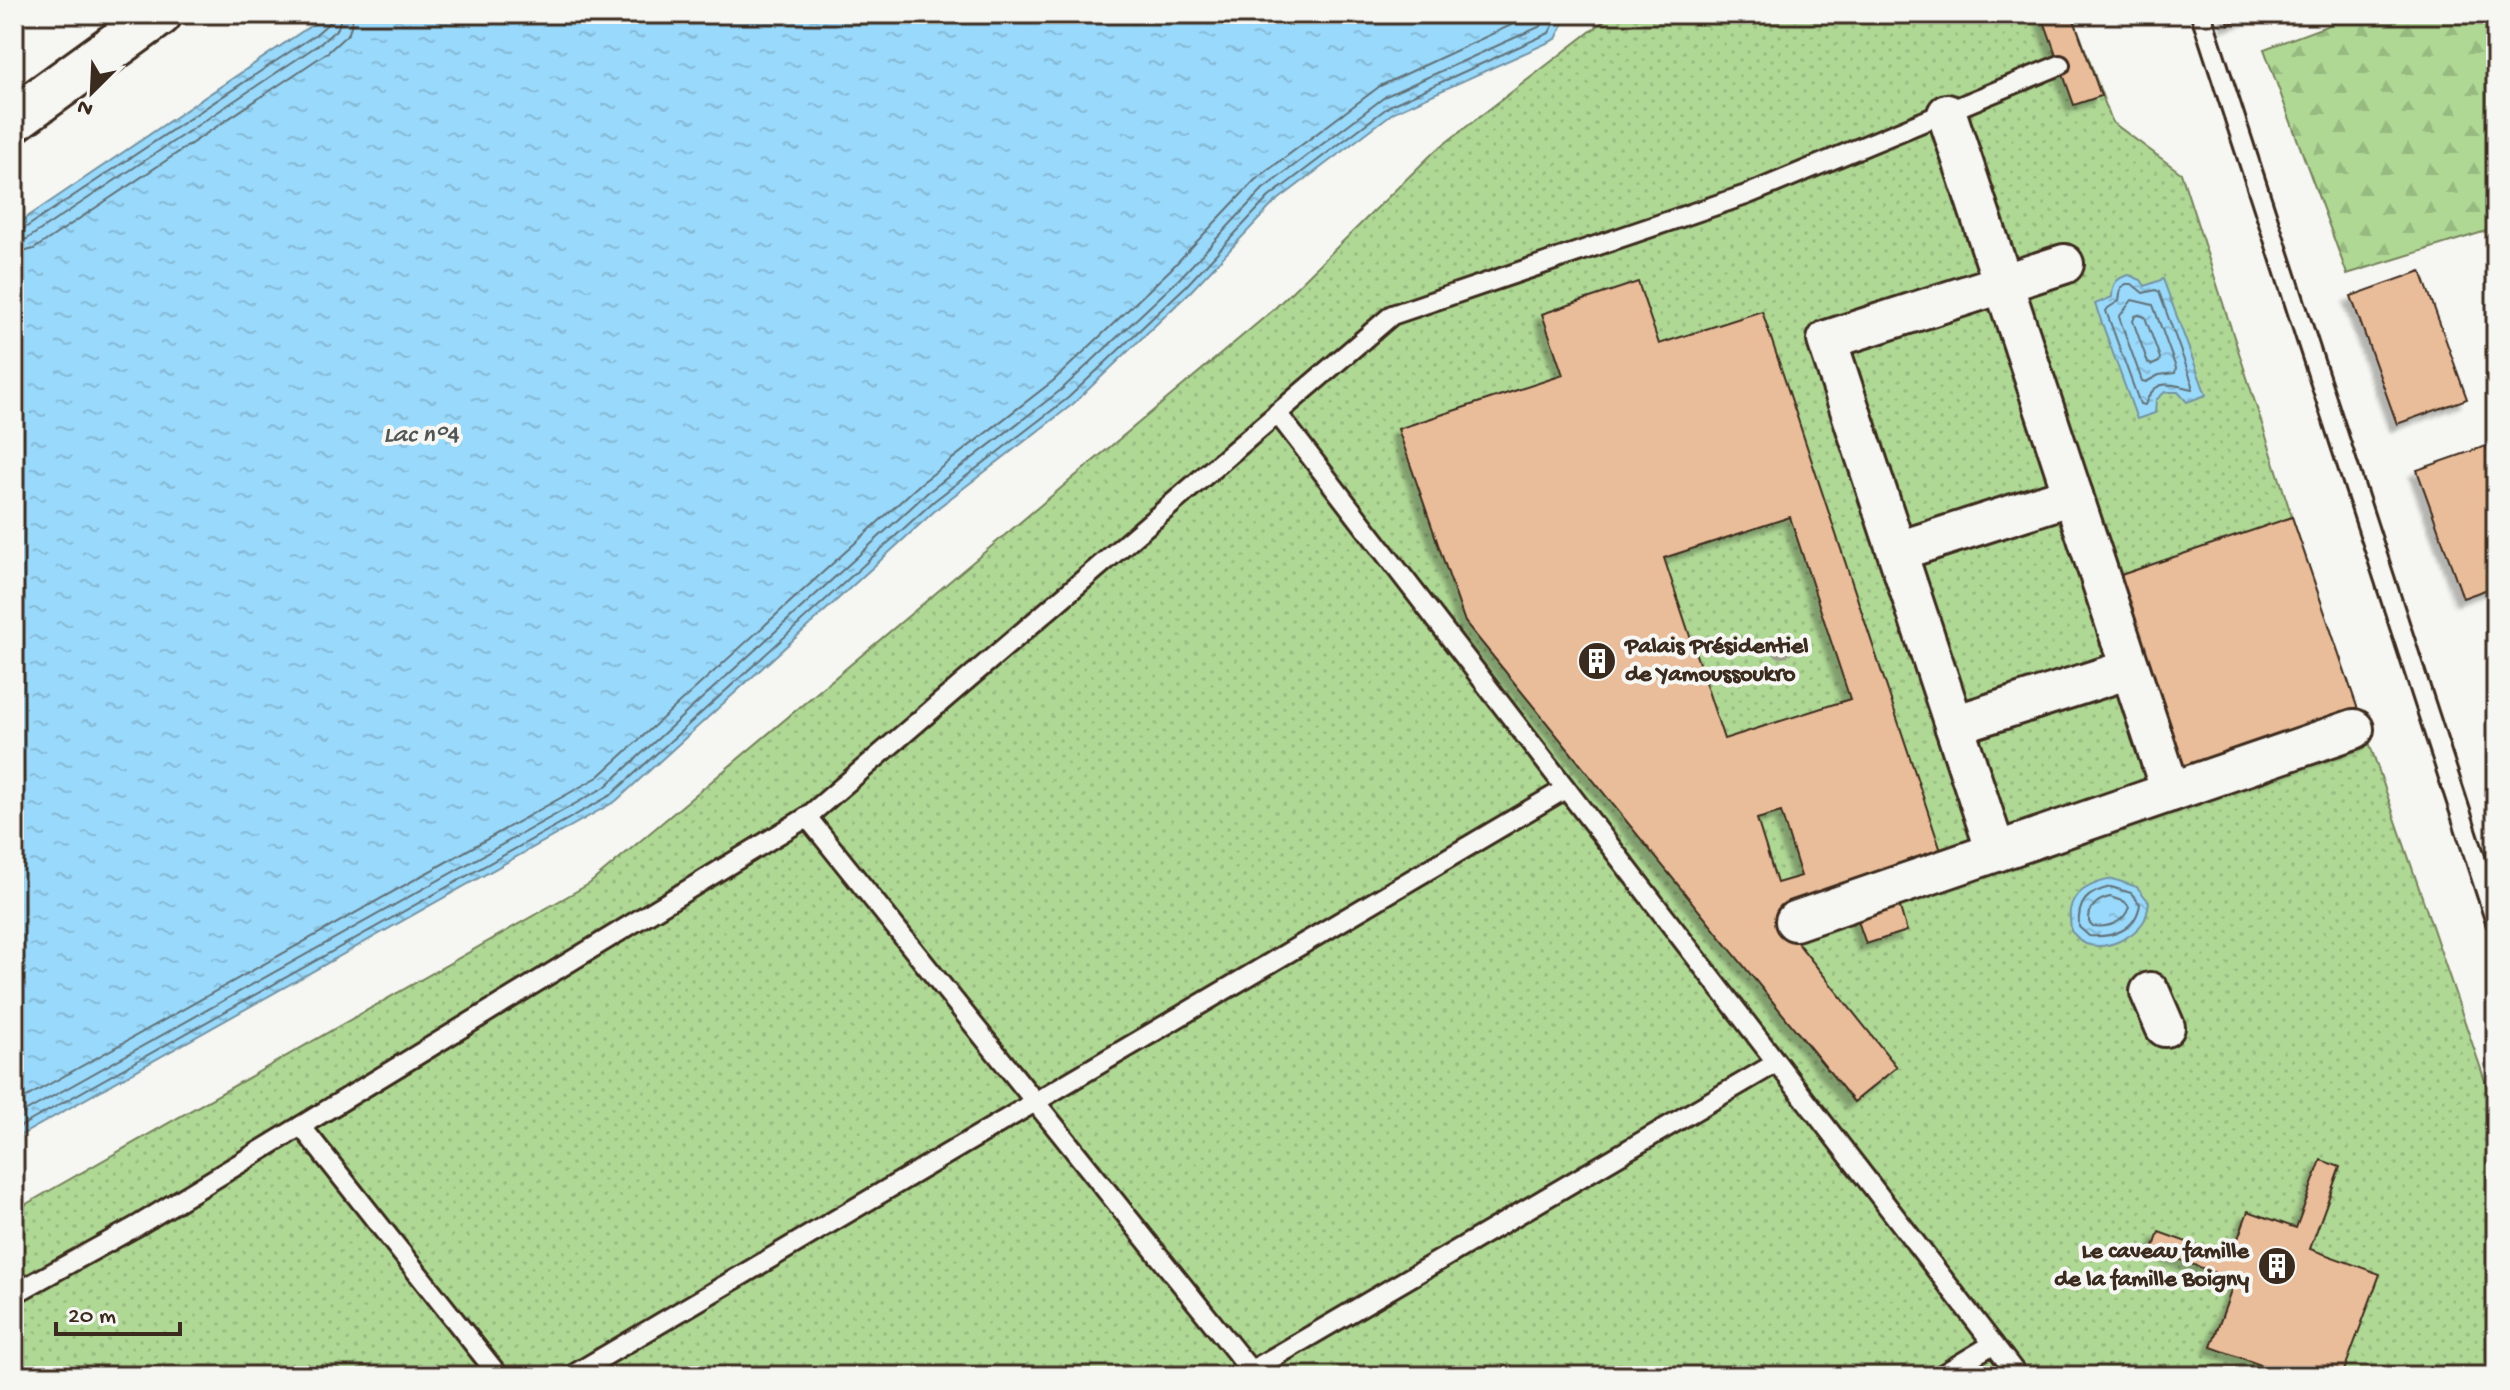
<svg xmlns="http://www.w3.org/2000/svg" width="2510" height="1390" viewBox="0 0 2510 1390" font-family="'Gochi Hand',sans-serif">
<defs>
<pattern id="forest-firs" width="22" height="20" patternUnits="userSpaceOnUse" patternTransform="scale(2)"><rect width="22" height="20" fill="#afd895"/><path d="M5 1l3.5 6h-7zM16 11l3.5 6h-7z" fill="#97ba80"/></pattern>
<pattern id="garden-dots" width="8" height="8" patternUnits="userSpaceOnUse" patternTransform="scale(2)"><rect width="8" height="8" fill="#afd895"/><path d="M2 2h.1M6 6h.1" fill="none" stroke="#97ba80" stroke-width="1.8" stroke-linecap="round"/></pattern>
<pattern id="water-ripples" width="26" height="14" patternUnits="userSpaceOnUse" patternTransform="scale(2)"><rect width="26" height="14" fill="#99d9fb"/><path d="M2 4q2-2 4 0t4 0M15 11q2-2 4 0t4 0" fill="none" stroke="#85bad7"/></pattern>
<filter id="shadow"><feDropShadow dx="-7" dy="7" stdDeviation="2" flood-color="#0004"/></filter>
</defs>
<rect width="100%" height="100%" fill="#f6f6f2"/>
<filter id="ink" filterUnits="userSpaceOnUse"><feTurbulence type="fractalNoise" baseFrequency=".0125" numOctaves="2"/><feDisplacementMap in="SourceGraphic" scale="16" xChannelSelector="R" yChannelSelector="G"/><feConvolveMatrix kernelMatrix="1 2 1 2 8 2 1 2 1" color-interpolation-filters="sRGB"/></filter>
<g filter="url(#ink)">
<path fill="url(#forest-firs)" stroke="#75815a" stroke-width="2" d="M2359 14H2496V228L2347 274 2264 49Z"/>
<path fill="url(#garden-dots)" stroke="#75815a" stroke-width="2" d="M1613 14H2072L2112 122 2181 173 2292 517 2496 1113V1376H14V1211L589 884 1272 311 1435 151Z"/>
<g fill="url(#water-ripples)" stroke="#7393a3" stroke-width="2">
<path d="M328 14H1568L1556 39 1394 112 1274 203 1191 291 1073 404 939 507 616 801 14 1139V226Z"/>
<path d="M2129 275 2141 280 2145 286 2163 279 2206 395 2187 402 2178 392H2165L2156 400 2155 413 2137 419 2095 304 2112 297C2112 284 2116 278 2129 275Z"/>
<path d="M2113 879 2137 887 2149 902C2148 909 2147 916 2144 921 2133 938 2106 951 2086 944 2081 942 2075 935 2071 931 2071 925 2069 916 2070 910 2074 890 2095 882 2113 879Z"/>
</g>
<g fill="none" stroke-linecap="round" stroke-linejoin="round">
<g stroke="#617076" stroke-width="2">
<path d="M14 232 22 230 315 35 330 22 332 14"/>
<path d="M14 242 27 239 321 43 338 28 342 14"/>
<path d="M14 254 34 249 328 52 349 33 354 14"/>
<path d="M2126 284H2132L2143 293 2156 290 2159 292 2193 385 2192 389C2170 384 2155 377 2145 405L2140 404 2106 311 2108 308 2119 301 2121 288Z"/>
<path d="M2132 300 2153 305 2176 368 2175 373 2159 375 2146 382 2142 381 2119 317Z"/>
<path d="M2139 315 2145 317 2160 358 2159 362 2152 365 2148 363 2133 321 2135 316Z"/>
<path d="M2111 887 2131 893 2140 904C2136 930 2113 938 2089 936L2079 927C2077 902 2087 892 2111 887Z"/>
<path d="M2110 897 2125 902 2129 907C2124 923 2108 928 2093 926L2089 922C2088 907 2097 900 2110 897Z"/>
<path d="M14 1104 598 777 920 484 1053 381 1170 270 1255 180 1380 86 1535 14"/>
<path d="M14 1118 605 787 927 493 1061 390 1179 279 1263 189 1386 96 1541 26 1548 14"/>
<path d="M14 1130 611 795 934 501 1068 398 1186 286 1269 197 1391 105 1549 33 1559 14"/>
</g>
</g>
<g fill="#eabd9a" stroke="#3b2a1e" stroke-width="2" fill-rule="evenodd" filter="url(#shadow)">
<path d="M2055 14H2072L2101 96 2074 105 2043 18Z"/>
<path d="M2226 14H2252L2253 16 2229 24Z"/>
<path d="M2421 271 2467 399 2397 424 2351 296Z"/>
<path d="M1638 282 1659 344 1762 311 1941 851 2178 771 2112 578 2292 517 2369 742 1898 901 1907 931 1866 944 1856 915 1792 936 1897 1067 1854 1102 1465 622 1398 429 1563 375 1542 314ZM1790 517 1850 699 1724 739 1664 558ZM1781 812 1801 876 1777 883 1757 819Z"/>
<path d="M2486 446 2496 474V586L2463 598 2417 470Z"/>
<path d="M2321 1160 2340 1167 2310 1249 2380 1274 2342 1376H2291L2211 1347 2235 1280 2153 1250 2159 1232 2231 1258 2248 1211 2296 1228Z"/>
</g>
<g fill="none" stroke-linecap="round" stroke-linejoin="round">
<defs>
<g id="lane">
<path d="M2201 14 2496 922"/>
<path d="M1277 413 2018 1376"/>
<path d="M807 817 1255 1376"/>
<path d="M301 1126 499 1376"/>
<path d="M14 1294 137 1226 807 817 1392 315 1746 195 2060 65"/>
<path d="M571 1376 1565 789"/>
<path d="M1242 1376 1776 1063"/>
<path d="M1940 1376 1993 1344"/>
</g>
<g id="street">
<path d="M1947 114 2171 792"/>
<path d="M1898 551 2073 495"/>
<path d="M1954 725 2130 669"/>
<path d="M1996 852 1827 340 2064 264"/>
<path d="M1795 921 2354 729"/>
<path d="M2150 992 2165 1027"/>
</g>
<path id="secondary" d="M14 119 159 14"/>
</defs>
<use href="#lane" stroke="#3b2a1e" stroke-width="24"/>
<use href="#street" stroke="#3b2a1e" stroke-width="44"/>
<use href="#secondary" stroke="#3b2a1e" stroke-width="50"/>
<use href="#lane" stroke="#f6f6f2" stroke-width="18"/>
<use href="#street" stroke="#f6f6f2" stroke-width="38"/>
<use href="#secondary" stroke="#f6f6f2" stroke-width="44"/>
</g>
<circle fill="#9f9e8e" cx="1782" cy="646" r="12"/>
</g>
<defs>
<symbol id="building-disc" viewBox="-11 -11 22 22"><circle r="9.5" fill="#3b2a1e" stroke="#f6f6f2"/><path d="M-4-6H4V6H1V3H-1V6H-4ZM-2.5-4.3h1.7v1.8h-1.7ZM.8-4.3h1.7v1.8H.8ZM-2.5-1h1.7V.8h-1.7ZM.8-1h1.7V.8H.8Z" fill="#fff"/></symbol>
</defs>
<g fill-rule="evenodd">
<use href="#building-disc" x="1575" y="639" width="44" height="44"/>
<use href="#building-disc" x="2255" y="1244" width="44" height="44"/>
</g>
<g text-anchor="middle" dominant-baseline="central" stroke-width="8" stroke-linejoin="round" paint-order="stroke">
<g font-size="24" font-weight="bold" fill="#3b2a1e" stroke="#f6f6f2" text-anchor="start">
<text x="1625" y="647">Palais Présidentiel<tspan x="1625" dy="28">de Yamoussoukro</tspan></text>
<text x="2249" y="1252" text-anchor="end">Le caveau famille<tspan x="2249" dy="28">de la famille Boigny</tspan></text>
</g>
<g font-size="26" font-style="italic" fill="#525655" stroke="#f6f6f2">
<text x="421" y="436">Lac n°4</text>
</g>
</g>
<rect width="2510" height="1390" fill="none" stroke="#f6f6f2" stroke-width="48"/>
<rect x="24" y="24" width="2462" height="1342" fill="none" stroke="#3b2a1e" stroke-width="3" filter="url(#ink)"/>
<g transform="translate(92 92) rotate(204)" stroke="#f6f6f2" stroke-width="6" paint-order="stroke">
<path d="M0-6L14 30L0 20L-14 30Z" fill="#3b2a1e"/>
<text y="-12" font-size="22" font-weight="bold" text-anchor="middle" fill="#3b2a1e">N</text>
</g>
<path d="M56 1322v12h124v-12" fill="none" stroke="#3b2a1e" stroke-width="4"/>
<text x="68" y="1322" font-size="24" fill="#3b2a1e" stroke="#f6f6f2" stroke-width="6" paint-order="stroke">20 m</text>
</svg>
